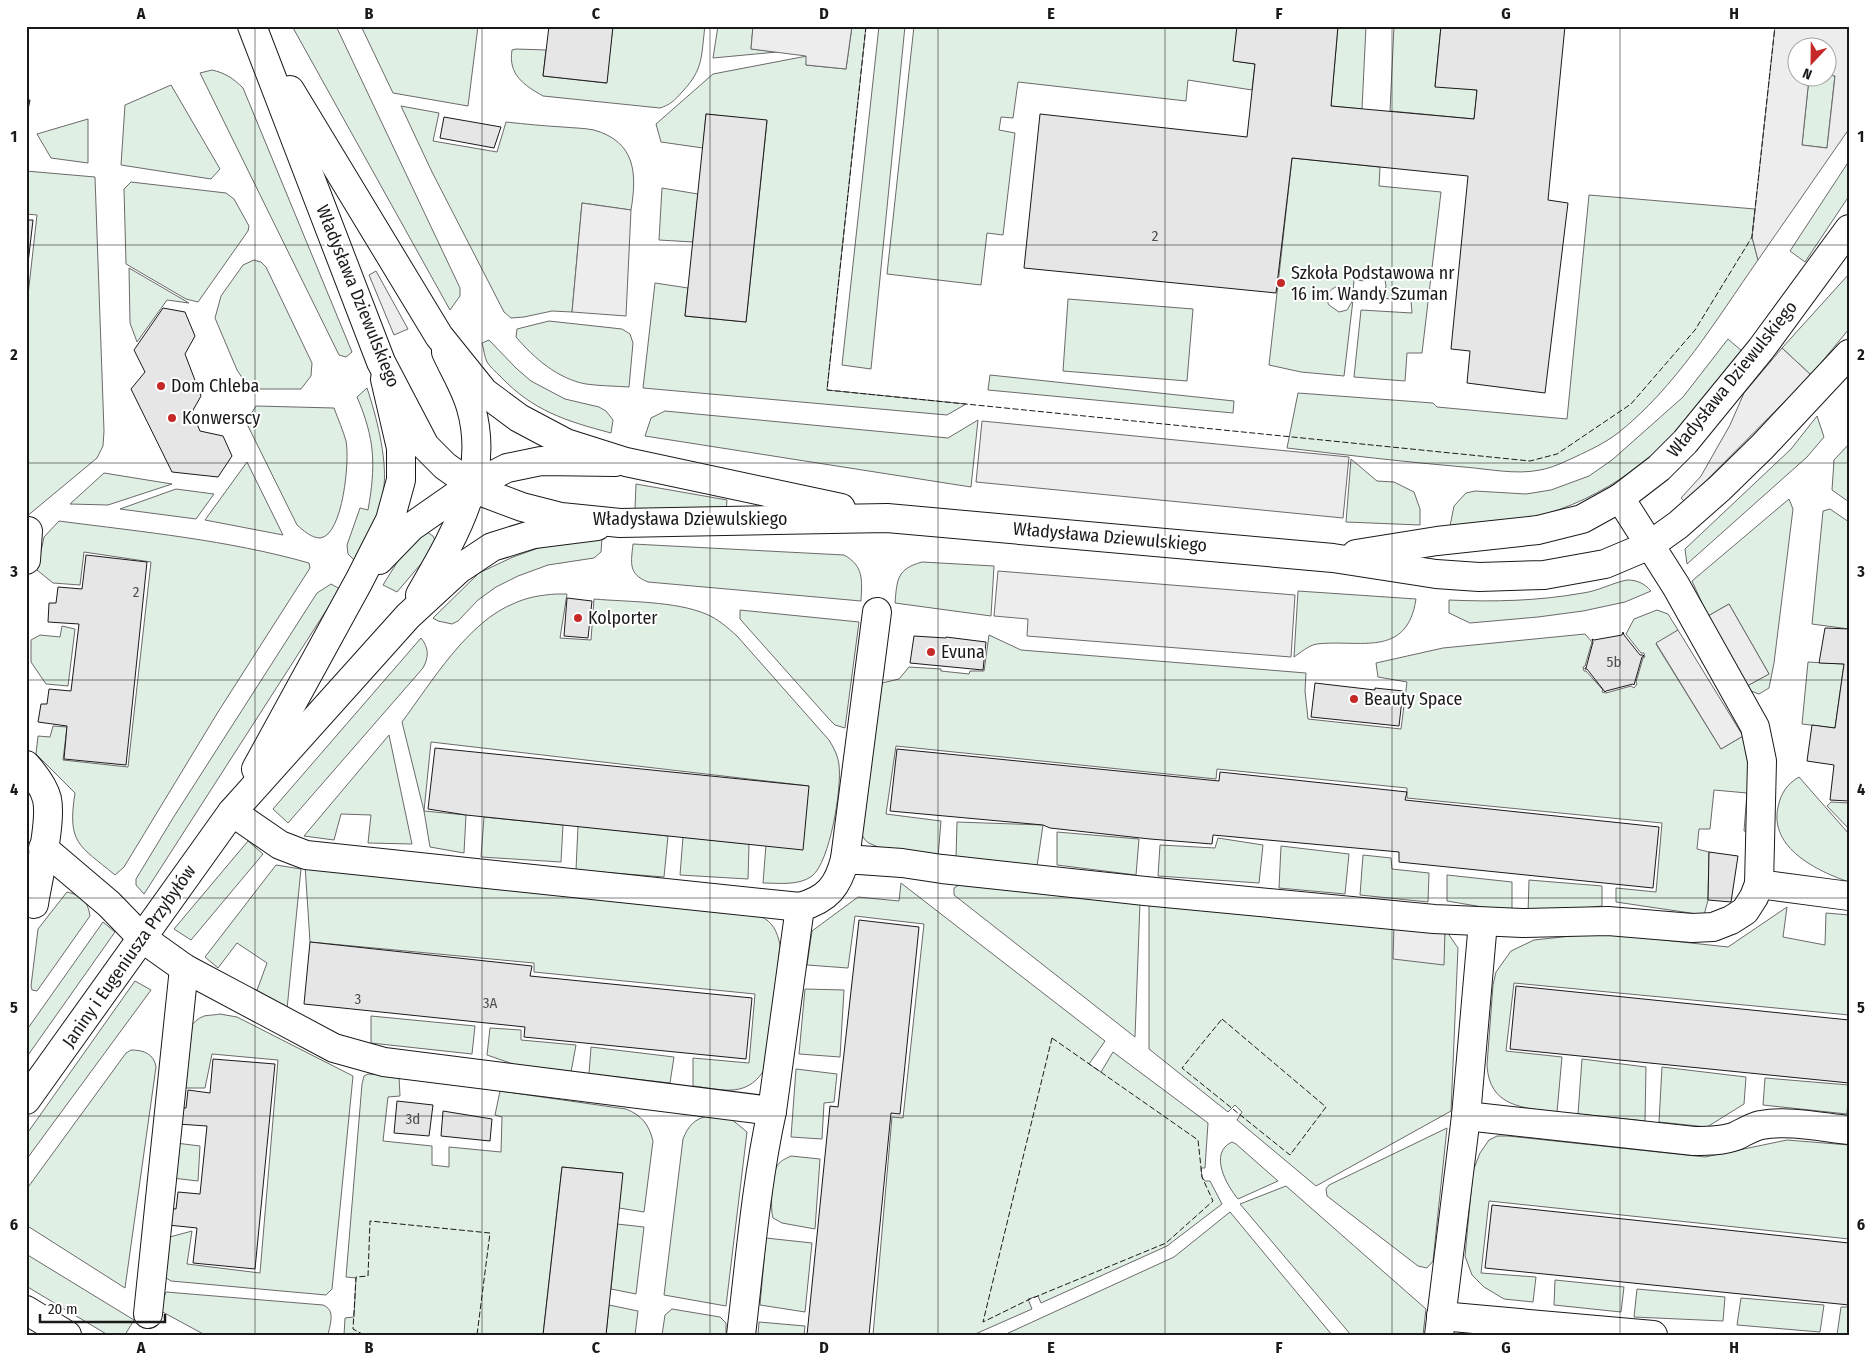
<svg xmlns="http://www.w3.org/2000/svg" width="1875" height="1361" viewBox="0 0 1875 1361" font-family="'Fira Sans Condensed',sans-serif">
<rect width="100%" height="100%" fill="#fff"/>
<g fill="#e0efe3" stroke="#6a6a6a">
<path d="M292 26H336L460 288V296L450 310Z"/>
<path d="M361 26H478L468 106 393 93Z"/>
<path d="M613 26H705C701 56 704 69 682 92 675 100 670 105 660 108L543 96C524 85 508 75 512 50L516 49 546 50 543 76 606 83Z"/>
<path d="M718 26H753L751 49 777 52 713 58Z"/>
<path d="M852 26H866L827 390 966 404 947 415 643 388 655 283 688 288 685 316 746 322 767 121 706 114 703 148 661 142 656 124 713 74 807 56 806 65 846 69Z"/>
<path d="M879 26H905L871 369 842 365Z"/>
<path d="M914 26H1237L1234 61 1255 64 1252 90 1188 80 1186 101 1018 82 1013 118 1001 117 999 130 1015 133 1003 235 987 233 981 285 887 274Z"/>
<path d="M1338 26H1366L1362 109 1331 106Z"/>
<path d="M1394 26H1441L1435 86 1477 90 1474 119 1390 111Z"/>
<path d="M212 70C225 73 233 78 243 88L352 352 346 357 339 355 200 73Z"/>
<path d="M1828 75H1835L1827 148 1802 145 1809 78H1828Z"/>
<path d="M171 85 220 169 211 179 121 165 125 105Z"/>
<path d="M401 106 439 113 433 141 497 152 506 122C525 124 544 126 563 127 573 128 585 128 594 130 636 142 637 174 631 210L582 203 572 312 552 311 524 317 511 318 504 312 432 172Z"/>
<path d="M88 119V163L51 158 37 134Z"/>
<path d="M1292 158 1380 167 1379 186 1441 192 1422 353H1407L1405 381 1354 377 1361 310 1412 313 1411 301 1371 297 1382 294 1386 287 1385 279 1376 272 1367 274 1363 281 1354 279 1353 295 1347 289 1339 286C1330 288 1324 296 1329 305L1339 312 1347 310 1353 300 1344 376 1301 372 1269 365Z"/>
<path d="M1849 161V196L1805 262 1790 251Z"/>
<path d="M26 171 95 177 104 431 103 446 97 458 26 517V313L37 215 26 214Z"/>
<path d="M131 182 226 193 234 199 249 226 248 231 198 302 186 299 126 264 124 189Z"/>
<path d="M662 188 698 194 693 242 659 240Z"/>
<path d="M1589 195 1755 209 1752 237 1758 260C1716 320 1676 387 1618 433 1605 443 1590 450 1575 457 1564 462 1552 468 1540 470 1516 475 1489 469 1464 467 1405 462 1346 455 1287 448L1298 393 1433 403 1437 407 1567 419Z"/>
<path d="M254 260 261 262 266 267 312 363 311 376 301 389H255L245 382 237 370 215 318 221 296 243 265Z"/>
<path d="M129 268 189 303 167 300 137 342 130 323Z"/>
<path d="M1849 274V329L1811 375 1782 348Z"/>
<path d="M1068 299 1193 309 1187 381 1063 371Z"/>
<path d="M549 321 622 329 630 334 633 343 629 387C615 386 600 386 586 384 558 379 534 358 516 337L517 329Z"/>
<path d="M1728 339 1743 352C1726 374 1710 397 1691 417 1644 471 1579 513 1507 522 1488 525 1469 525 1450 526L1454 506 1466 493 1475 491 1526 494 1551 490 1589 476 1612 460 1683 397Z"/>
<path d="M489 340 517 369 531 381 565 399 599 407 606 411 613 420 611 433C566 421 533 411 500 376 496 372 490 367 487 362 484 356 484 349 482 343Z"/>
<path d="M990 375 1234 401 1233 413 988 390Z"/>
<path d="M367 388C376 415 387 457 384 486 381 513 368 538 357 563L348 554 347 545 360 508 368 510C376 465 375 439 357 397Z"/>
<path d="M256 406 334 408C338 419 343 430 346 441 350 459 343 536 320 538 311 538 303 530 297 525L246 422Z"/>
<path d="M665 411 948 438 978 420 971 487 645 436 651 418Z"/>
<path d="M1817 416 1824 437 1807 457 1687 564 1685 549 1791 449Z"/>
<path d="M1849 444V502L1832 490 1834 460Z"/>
<path d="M1351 459 1377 481 1394 482 1414 492 1420 509V525L1346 522Z"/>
<path d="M247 462 283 535 205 520Z"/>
<path d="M104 473 172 484 108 505 70 504Z"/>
<path d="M636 484 727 500 726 512 635 509Z"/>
<path d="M176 489 214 494 196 519 120 509Z"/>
<path d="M1789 499 1793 509 1774 663 1769 688 1759 694 1751 691 1747 686 1769 674 1729 604 1708 616 1692 581Z"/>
<path d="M1830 509 1849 522V629L1812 624 1823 511Z"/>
<path d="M59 521C143 532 228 540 309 563L310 568 218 712 124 867 115 875C79 845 67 844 75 793L36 754 38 736 50 737 53 726 67 727 63 760 128 767 151 562 84 552 80 585 53 583 37 570 44 537Z"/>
<path d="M427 532 433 536 436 543 432 551 397 592 383 585 411 540Z"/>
<path d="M602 538 601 552 594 558 548 565 518 576 496 587 478 600 458 621 452 624 438 621 433 618 479 573 513 557 544 546Z"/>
<path d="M633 544 844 555C864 566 862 580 861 601L648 582C628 574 631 563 633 544Z"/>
<path d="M922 562 994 566 991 616 895 603C897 579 897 569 922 562Z"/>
<path d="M1627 580C1637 580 1644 583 1651 591L1625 602 1583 611 1538 617 1470 623 1449 613V600C1494 602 1538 601 1583 593 1598 591 1612 583 1627 580Z"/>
<path d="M331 584 340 589 144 894 136 885V879L173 818 317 593Z"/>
<path d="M1298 591 1416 599C1407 659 1359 639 1317 644 1309 645 1300 653 1294 657Z"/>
<path d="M556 594H567L560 638 591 640 594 599C628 602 675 601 706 614 718 619 727 627 737 636L829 740C834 748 838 756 839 765 842 788 830 862 812 876 799 886 778 883 763 883L766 845 809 786 431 742 424 811 466 815 464 853 430 847 424 811 402 722C431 683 468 621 515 603 528 597 542 595 556 594Z"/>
<path d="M740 610 859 622 845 728 835 725 829 719 740 619Z"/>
<path d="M1657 610 1668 614 1678 630 1656 644 1721 749 1743 736 1756 770 1751 832 1744 831 1747 793 1714 790 1710 829H1699L1697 849 1709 852 1708 900 1704 915 1616 902V888L1656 892 1662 823 1407 798V788L1217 769 1216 779 896 746 886 814 941 821 938 857C920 854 886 852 871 844 865 842 863 837 861 832L882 683 899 679 909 667 941 669V671L969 674 970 671H984L989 635 1021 650 1306 673 1305 691 1308 719 1401 729 1407 682 1378 677 1376 663 1443 648 1585 634 1592 642 1585 666 1583 667 1584 671H1586L1603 690 1602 692 1606 693 1631 686 1634 688 1637 684 1636 682 1643 658 1645 657 1644 653H1641L1626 634 1634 619Z"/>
<path d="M62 626 75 629 68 686 46 684 31 662V640L40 635 60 637Z"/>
<path d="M421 638C429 648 429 657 423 668L288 823 273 809Z"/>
<path d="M1808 662 1844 664 1835 728 1802 724Z"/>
<path d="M389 735 412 844 368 843 371 815 341 814 334 840 304 836Z"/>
<path d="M1799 777 1849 834V882C1817 871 1769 848 1778 807 1781 793 1787 784 1799 777Z"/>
<path d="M1831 802 1849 803V829L1827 806Z"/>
<path d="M484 817 563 825 561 862 481 857Z"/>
<path d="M957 822 1043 825 1037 866 956 858Z"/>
<path d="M578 826 668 836 664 877 576 870Z"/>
<path d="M1057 832 1139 839 1136 875 1057 865Z"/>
<path d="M683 837 749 844 748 879 680 875Z"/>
<path d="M1218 838 1263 845 1259 883 1158 876 1160 845 1215 848Z"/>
<path d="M248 841 263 854 191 940 174 929Z"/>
<path d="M1281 846 1349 854 1345 894 1279 888Z"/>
<path d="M1363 855 1391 858 1392 869 1429 873 1428 902 1360 895Z"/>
<path d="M276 865 301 869 287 1009 256 993 267 963 237 943 218 968 205 957Z"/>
<path d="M305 865 760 916C773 922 777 931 780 945L767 1065C749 1099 724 1090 693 1086V1058L749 1063 755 994 534 972V963L310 942Z"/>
<path d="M1447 875 1512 882V912L1447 901Z"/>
<path d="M1529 880 1602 886V906L1528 914Z"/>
<path d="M901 883 1105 1041 1089 1064 1101 1072 1113 1052 1208 1123 1205 1168H1201L1202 1177 1205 1181H1210L1222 1204 1167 1246 1041 1303 1038 1296 1028 1299 1032 1309 973 1335H873L892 1117 903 1118 924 924 855 916 848 968 807 965 812 931 858 897 899 901Z"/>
<path d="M959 885 1140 903 1135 1037 954 895V888Z"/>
<path d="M67 892C82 896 87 899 90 916L37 991 32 990 31 986 38 929Z"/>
<path d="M1149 905 1394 926 1443 965 1445 929 1458 948 1451 1111 1316 1186 1237 1120 1242 1112 1235 1105 1228 1112 1149 1049Z"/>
<path d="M1787 907 1783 937 1825 945 1826 913 1849 915V1015L1514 983 1506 1051 1562 1057 1557 1112C1523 1108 1489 1107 1487 1065L1493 985 1496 972 1511 951 1534 940 1599 933 1728 947Z"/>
<path d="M103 922 115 932 26 1058V1031Z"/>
<path d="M135 981 151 990 26 1160V1135Z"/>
<path d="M805 989 844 990 840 1057 799 1054Z"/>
<path d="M220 1014 237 1017 353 1076 332 1289 326 1295 171 1281 163 1276 166 1238 192 1231 187 1264 260 1273 278 1060 212 1054 205 1088H180C182 1066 178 1026 204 1016 209 1015 216 1015 220 1014Z"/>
<path d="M371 1016 475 1026 472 1054 371 1043Z"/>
<path d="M490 1028 521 1030V1040L576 1045 571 1072 516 1065 487 1055Z"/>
<path d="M591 1047 674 1057 670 1083 589 1074Z"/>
<path d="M131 1050C144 1050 154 1054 156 1067L125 1288 26 1225V1190L126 1053Z"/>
<path d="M1582 1059 1646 1067 1645 1121 1578 1114Z"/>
<path d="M1662 1067 1746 1077 1744 1104 1707 1127 1659 1122Z"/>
<path d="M796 1069 837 1074 834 1102 824 1103 822 1139 791 1137Z"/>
<path d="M368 1074 399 1076 400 1096 388 1097 383 1141 432 1146V1165L449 1167V1147L501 1152 502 1117 495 1115 500 1091 626 1109C641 1115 649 1124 653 1141L644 1212 619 1208 622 1173 562 1167 543 1335H344L345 1318 354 1317 356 1278 346 1277 362 1084 364 1076Z"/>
<path d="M1765 1078 1849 1085 1847 1114 1763 1105Z"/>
<path d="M709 1116 730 1118 747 1132 726 1306 664 1295 683 1139C688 1126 695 1118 709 1116Z"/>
<path d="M1447 1128 1433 1261 1427 1268 1418 1266 1327 1196 1326 1189 1329 1185Z"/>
<path d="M1497 1136H1508L1705 1157 1787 1140 1849 1145V1239L1489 1201 1481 1273 1536 1277 1533 1302 1504 1299 1484 1287 1472 1275 1465 1256 1473 1171 1480 1153 1489 1140Z"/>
<path d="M1232 1142 1236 1144 1278 1181 1238 1199C1227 1186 1208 1153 1232 1142Z"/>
<path d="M176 1143 200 1146 198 1181 172 1178Z"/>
<path d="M791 1156 820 1159 815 1229 782 1223 773 1218C770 1209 772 1176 776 1168 779 1161 785 1159 791 1156Z"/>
<path d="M1286 1186 1426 1309 1423 1335H1351L1240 1204Z"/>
<path d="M1230 1212 1332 1335H1004L1174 1257Z"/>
<path d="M617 1224 644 1227 636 1294 611 1289Z"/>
<path d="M766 1238 812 1243 805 1312 760 1305Z"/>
<path d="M26 1254 134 1320 125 1335H108L26 1286Z"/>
<path d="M1555 1280 1624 1287 1621 1312 1554 1305Z"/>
<path d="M1637 1289 1725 1297 1723 1321 1634 1317Z"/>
<path d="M166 1292 323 1305C336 1310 330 1324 328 1335H205L159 1310Z"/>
<path d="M1741 1298 1824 1305 1820 1332 1737 1325Z"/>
<path d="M609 1305 638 1311 635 1335H606Z"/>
<path d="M1841 1307H1849V1335H1837Z"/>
<path d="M672 1309 720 1317 726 1323V1335H662L665 1315Z"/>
<path d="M759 1322 805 1326 804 1335H758Z"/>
</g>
<g fill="#ededed" stroke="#6a6a6a" fill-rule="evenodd">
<path d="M753 26H852L846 69 806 65V56L751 49Z"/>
<path d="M1775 26H1849V129L1758 260 1752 237ZM1798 48H1828V75L1835 76 1827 148 1802 145 1809 78H1798Z"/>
<path d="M582 203 631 210 626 316 572 312Z"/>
<path d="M376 271 408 329 394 335 369 275Z"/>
<path d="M1782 348 1811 375 1685 502 1681 498 1701 476 1730 425 1744 393Z"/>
<path d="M982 421 1349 457 1343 518 976 482Z"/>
<path d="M998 571 1295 595 1291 657 1027 636 1028 619 994 616Z"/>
<path d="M1729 604 1769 674 1747 686 1708 616Z"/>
<path d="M1678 630 1743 736 1721 749 1656 643Z"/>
<path d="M1394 926 1445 929 1444 965 1393 959Z"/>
</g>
<g fill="#e6e6e6" stroke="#1a1a1a">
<path d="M549 26H613L607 83 543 76Z"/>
<path d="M1237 26H1338L1331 106 1474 119 1477 90 1435 87 1441 26H1565L1548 200 1568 203 1545 393 1467 383 1470 351 1451 349 1468 176 1292 158 1276 293 1024 268 1040 114 1247 137 1255 64 1233 61Z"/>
<path d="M26 100H30L26 119Z"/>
<path d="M706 114 767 120 746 322 685 316Z"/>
<path d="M444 117 501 127 494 148 440 138Z"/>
<path d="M26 220H33L26 281Z"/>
<path d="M163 308 185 312 195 336 185 354 201 396 192 412 200 431 223 436 232 456 218 477 172 472 131 389 145 372 134 350Z"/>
<path d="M86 555 147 562 126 765 64 759 67 726 38 722 41 704H47L49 689 71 691 79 624 48 622 49 603H56L58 587 82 589Z"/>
<path d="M567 598 592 601 588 638 564 636Z"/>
<path d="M1825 628 1849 629V801L1830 800 1834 765 1807 761 1812 725 1835 728 1844 664 1819 663Z"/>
<path d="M1623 632 1624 635 1640 655H1643L1644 656 1642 657 1634 685 1633 684 1606 691 1605 692 1587 669H1585V668H1586L1593 642 1592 639 1594 640 1622 635Z"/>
<path d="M914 636 946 638V637L986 642 983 670 910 663Z"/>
<path d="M1315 683 1375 690V688L1403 691 1399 726 1311 717Z"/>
<path d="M435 748 809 786 803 850 466 815 428 809Z"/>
<path d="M897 749 1219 781 1220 772 1407 792 1405 800 1659 827 1653 888 1399 862V852L1213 835 1212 844 1150 839 1050 828 1043 825 890 811Z"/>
<path d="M1709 852 1738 856 1731 902 1708 900Z"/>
<path d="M859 920 919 927 900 1114 891 1113 869 1335H807L830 1106 838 1107Z"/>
<path d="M310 942 532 966 530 976 752 998 746 1059 524 1037 525 1027 304 1004Z"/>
<path d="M1516 986 1849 1020V1083L1510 1049Z"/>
<path d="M213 1059 275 1064 255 1269 193 1263 197 1228 168 1225 169 1208 176 1209 178 1192 200 1194 207 1126 178 1124 179 1108H186L188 1090 210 1093Z"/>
<path d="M397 1101 433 1105 429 1136 394 1133Z"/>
<path d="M443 1111 492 1119 490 1141 441 1136Z"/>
<path d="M562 1167 623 1173 606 1335H543Z"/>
<path d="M1492 1205 1849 1243V1305L1485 1268Z"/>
</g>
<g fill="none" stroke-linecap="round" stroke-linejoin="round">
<defs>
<g id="minor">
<path d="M26 560 28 531"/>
<path d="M379 560 411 527 464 490 507 468 541 461 615 462"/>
<path d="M420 595C453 537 491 478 471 408 466 389 454 370 446 352"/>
<path d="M26 765C34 774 44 787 47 799 52 822 38 878 34 904"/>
<path d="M256 769 359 581 390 520 401 480V448L385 379"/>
<path d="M232 812 280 845 306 855 800 907"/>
<path d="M43 848 109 904 142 938 184 968 334 1048 384 1062 772 1111"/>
<path d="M845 859 877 612"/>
<path d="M1759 884 1849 896"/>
<path d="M26 1100 232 812 408 616 459 569 492 547 534 534 597 526"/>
<path d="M1466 1116 1694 1141C1708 1141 1723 1141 1736 1136 1744 1132 1752 1127 1761 1125 1789 1120 1820 1127 1849 1130"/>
<path d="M26 1310 67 1335"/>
<path d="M148 1314 184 968"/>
<path d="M1441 1316 1653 1335"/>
<path d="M741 1335C750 1260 756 1184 772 1111L800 907C828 899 838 886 845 859L902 863 942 869 1145 891 1434 919 1522 923 1608 921 1692 928 1713 927 1731 920 1745 911 1754 897 1759 884 1762 761 1755 727 1676 586 1620 498"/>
<path d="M1439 1335 1466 1116 1483 922"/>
</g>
<g id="tertiary">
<path d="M252 26 381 362 425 446 445 466 482 492 522 507 561 517 620 523 887 518 1333 558 1436 574 1479 577 1544 575 1605 564 1650 545 1678 525 1720 488 1763 446 1849 354"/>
<path d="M290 90 439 336 484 392 519 418 566 443 626 462 841 508"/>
<path d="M1356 554 1437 541 1538 530 1582 519 1620 498 1659 468 1685 442 1761 349 1849 229"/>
</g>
</defs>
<use href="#minor" stroke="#1a1a1a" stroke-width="30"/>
<use href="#tertiary" stroke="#1a1a1a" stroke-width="30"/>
<use href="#minor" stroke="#fff" stroke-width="28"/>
<use href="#tertiary" stroke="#fff" stroke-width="28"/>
<g stroke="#1a1a1a" stroke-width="1" stroke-dasharray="6 2.5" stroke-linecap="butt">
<path d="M866 26 827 390 1530 461 1557 454 1631 404 1695 330 1752 237 1775 26"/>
<path d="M1222 1019 1326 1107 1290 1155 1182 1068Z"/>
<path d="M1052 1038 1198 1140 1202 1177 1213 1201 1166 1243 1028 1300 983 1322Z"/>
<path d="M364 1335 353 1329 356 1277 368 1276 370 1221 490 1233 477 1335"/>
</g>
</g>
<path fill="none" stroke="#1a1a1a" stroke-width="1" stroke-opacity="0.55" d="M255 26V1335M482 26V1335M710 26V1335M938 26V1335M1165 26V1335M1392 26V1335M1620 26V1335M26 245H1849M26 463H1849M26 680H1849M26 898H1849M26 1116H1849"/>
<g fill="#c62828" stroke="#fff" stroke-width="2">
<circle cx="1281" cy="283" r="5"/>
<circle cx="161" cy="386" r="5"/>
<circle cx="172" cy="418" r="5"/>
<circle cx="578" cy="618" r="5"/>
<circle cx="931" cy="652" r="5"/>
<circle cx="1354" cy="699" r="5"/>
</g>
<g text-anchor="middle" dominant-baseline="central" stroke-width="4" stroke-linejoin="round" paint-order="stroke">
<g font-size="15" fill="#4d4d4d">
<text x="1155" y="236">2</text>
<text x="136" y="592">2</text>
<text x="1614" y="662">5b</text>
<text x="358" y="999">3</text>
<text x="490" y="1003">3A</text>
<text x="413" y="1119">3d</text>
</g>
<g font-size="18" fill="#1a1a1a" stroke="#fff" text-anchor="start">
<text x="1291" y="273">Szkoła Podstawowa nr<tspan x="1291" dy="21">16 im. Wandy Szuman</tspan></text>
<text x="171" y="386">Dom Chleba</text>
<text x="182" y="418">Konwerscy</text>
<text x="588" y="618">Kolporter</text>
<text x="941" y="652">Evuna</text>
<text x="1364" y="699">Beauty Space</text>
</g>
<g font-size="18" fill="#1a1a1a" stroke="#fff">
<text transform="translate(358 296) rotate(68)">Władysława Dziewulskiego</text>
<text transform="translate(1732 379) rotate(-51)">Władysława Dziewulskiego</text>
<text x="690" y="519">Władysława Dziewulskiego</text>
<text transform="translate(1110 537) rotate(5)">Władysława Dziewulskiego</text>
<text transform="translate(129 956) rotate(-55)">Janiny i Eugeniusza Przybyłów</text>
</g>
</g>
<rect width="1875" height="1361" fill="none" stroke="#ffffff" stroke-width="55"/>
<g transform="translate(1812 62) rotate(202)"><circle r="24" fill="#ffffff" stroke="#a3a3a3"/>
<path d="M0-4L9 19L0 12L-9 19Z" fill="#c62828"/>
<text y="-8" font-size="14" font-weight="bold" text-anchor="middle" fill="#1a1a1a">N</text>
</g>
<path d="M40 1314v8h125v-8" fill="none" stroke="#1a1a1a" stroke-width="2.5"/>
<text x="48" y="1314" font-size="15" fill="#1a1a1a" stroke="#ffffff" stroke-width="4" paint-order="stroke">20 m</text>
<rect x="28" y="28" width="1820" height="1306" fill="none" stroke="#1a1a1a" stroke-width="2"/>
<g font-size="16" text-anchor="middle" font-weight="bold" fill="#1a1a1a">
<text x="141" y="19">A</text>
<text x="369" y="19">B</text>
<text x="596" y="19">C</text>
<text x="824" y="19">D</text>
<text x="1051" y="19">E</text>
<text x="1279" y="19">F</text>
<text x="1506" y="19">G</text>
<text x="1734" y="19">H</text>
<text x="14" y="142">1</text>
<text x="1861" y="142">1</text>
<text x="14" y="360">2</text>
<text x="1861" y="360">2</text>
<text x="14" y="577">3</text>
<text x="1861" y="577">3</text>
<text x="14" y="795">4</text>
<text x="1861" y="795">4</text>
<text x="14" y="1013">5</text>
<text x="1861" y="1013">5</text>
<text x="14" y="1230">6</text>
<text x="1861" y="1230">6</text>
<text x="141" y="1353">A</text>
<text x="369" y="1353">B</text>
<text x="596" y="1353">C</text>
<text x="824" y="1353">D</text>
<text x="1051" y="1353">E</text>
<text x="1279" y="1353">F</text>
<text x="1506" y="1353">G</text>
<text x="1734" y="1353">H</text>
</g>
</svg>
